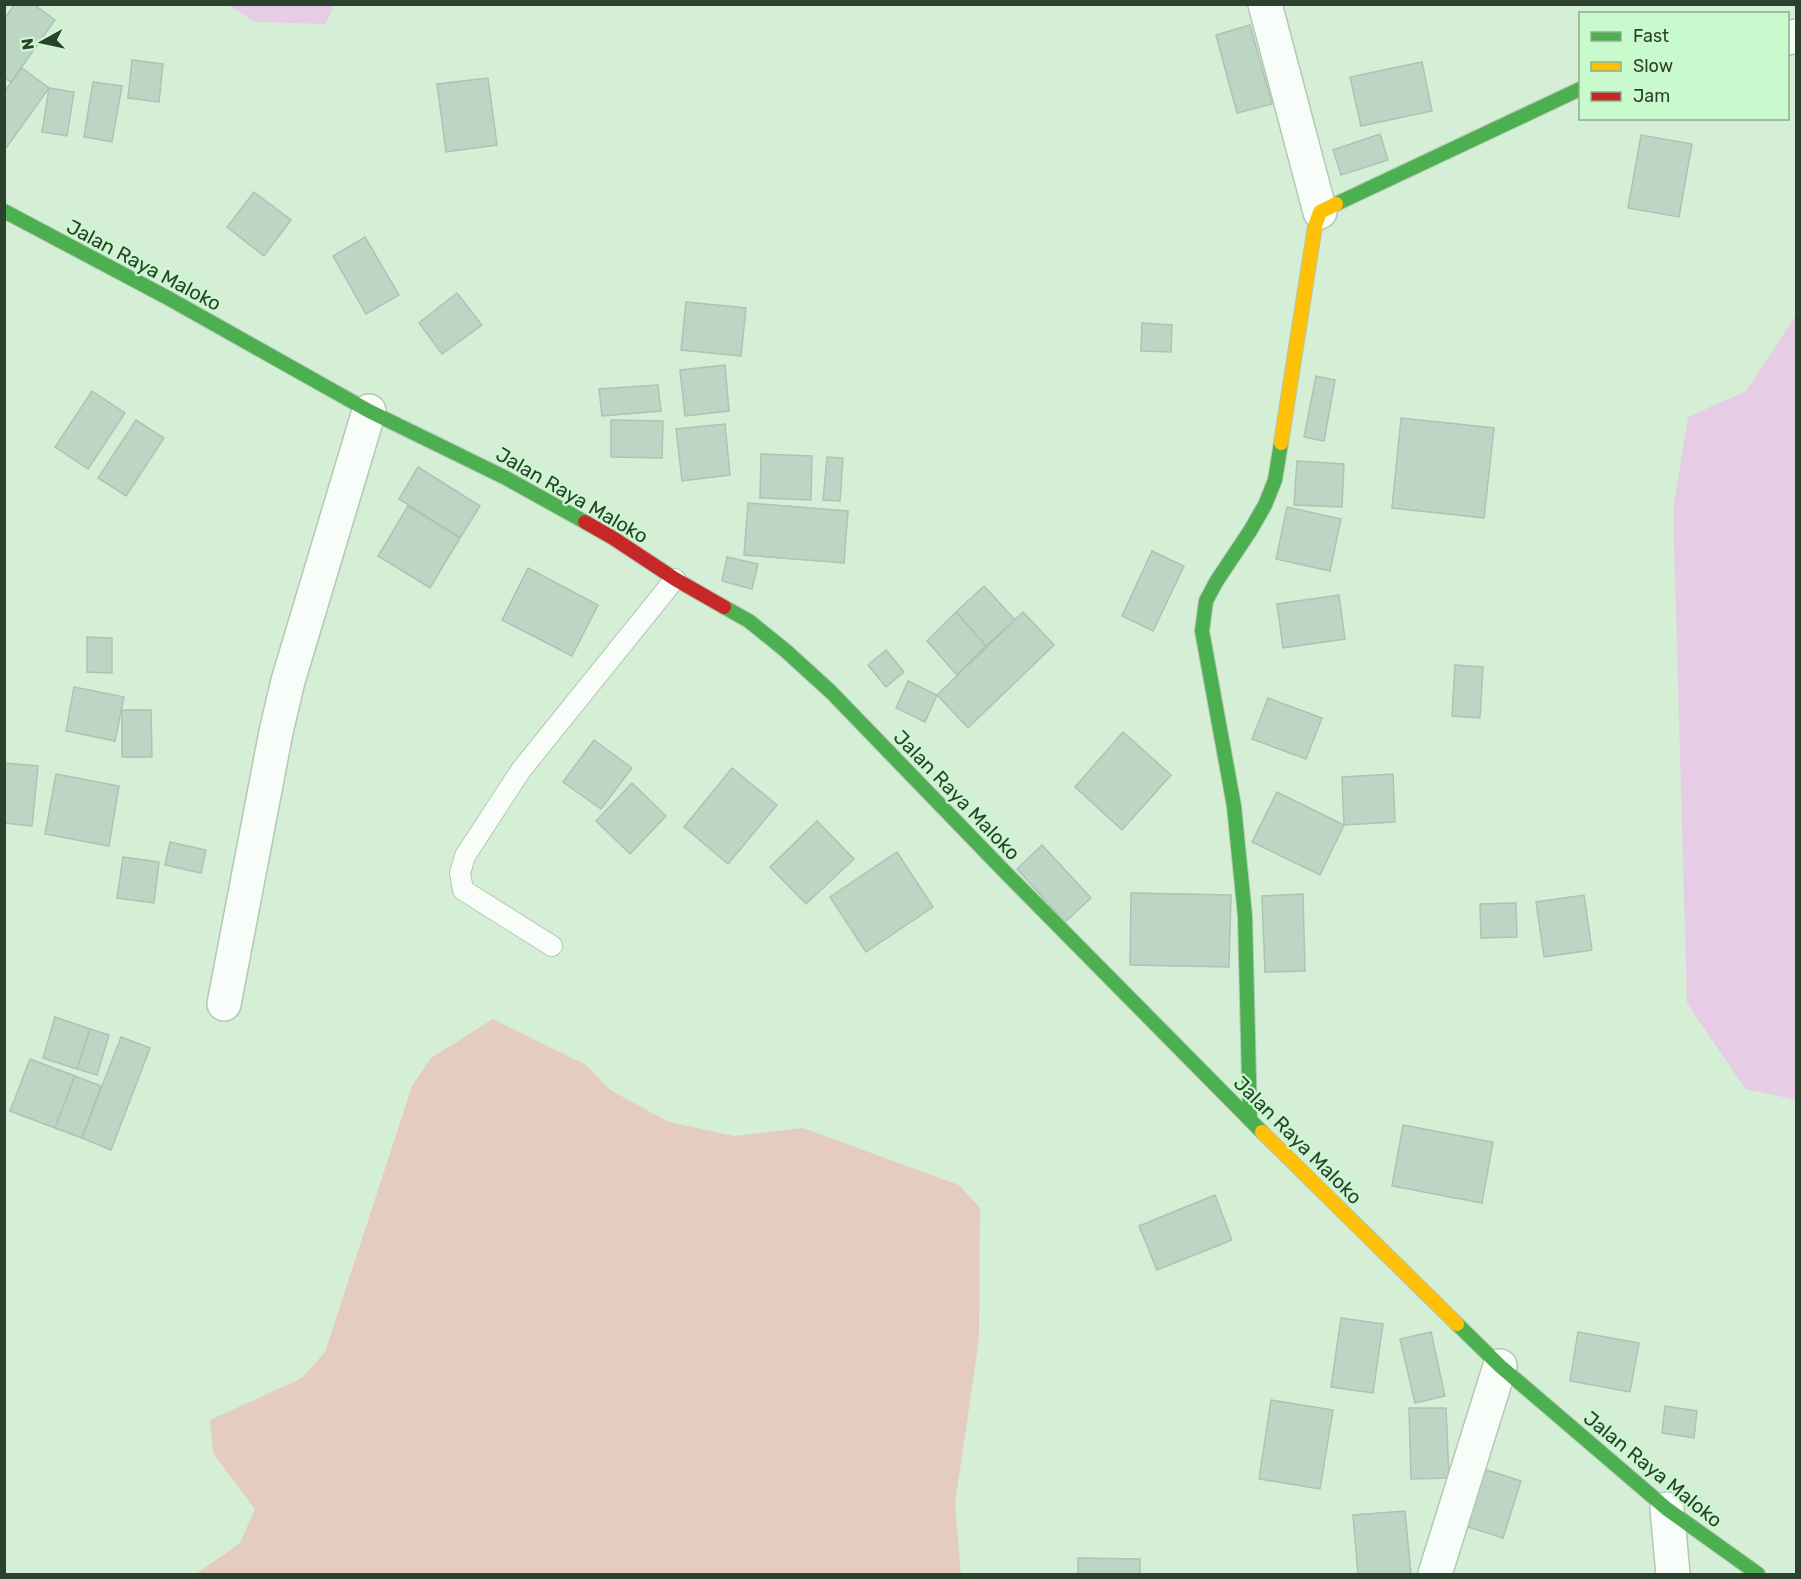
<svg xmlns="http://www.w3.org/2000/svg" width="1801" height="1579" viewBox="0 0 1801 1579" font-family="Rubik,sans-serif">
<rect width="100%" height="100%" fill="#d4efd6"/>
<path fill="#e4cdbe" d="M493 1019 586 1065 610 1090 669 1122 734 1136 803 1128 959 1185 980 1208 979 1339 955 1504 961 1574H196L240 1543 255 1509 213 1453 210 1420 302 1378 325 1352 412 1086 431 1058Z"/>
<g fill="#e6cde5">
<path d="M228 5H334L326 24 255 22Z"/>
<path d="M1796 315V1100L1745 1089 1687 1003 1673 509 1688 417 1746 391Z"/>
</g>
<g fill="#bcd5c4" stroke="#abc4b3" stroke-width="1.5">
<path d="M15 4H33L55 20 11 82 4 78V19Z"/>
<path d="M1250 25 1272 104 1237 113 1216 35Z"/>
<path d="M132 60 163 64 159 102 128 98Z"/>
<path d="M1422 62 1432 111 1361 126 1350 77Z"/>
<path d="M22 68 49 88 4 151V92Z"/>
<path d="M488 78 497 145 446 152 437 84Z"/>
<path d="M93 82 122 86 112 142 84 137Z"/>
<path d="M49 88 74 92 67 136 42 132Z"/>
<path d="M1380 134 1388 160 1341 175 1333 150Z"/>
<path d="M1641 135 1692 144 1679 217 1628 208Z"/>
<path d="M254 192 291 220 264 256 227 227Z"/>
<path d="M365 237 399 295 366 314 333 256Z"/>
<path d="M457 293 482 325 442 354 419 323Z"/>
<path d="M686 302 746 308 741 356 681 350Z"/>
<path d="M1142 323 1172 325 1171 352 1141 351Z"/>
<path d="M725 365 729 411 685 416 680 370Z"/>
<path d="M1316 376 1335 380 1324 441 1304 437Z"/>
<path d="M658 385 661 411 602 416 599 389Z"/>
<path d="M92 391 125 413 88 469 55 447Z"/>
<path d="M1401 418 1494 428 1484 518 1392 508Z"/>
<path d="M136 420 164 438 126 496 98 478Z"/>
<path d="M611 420 663 421 662 458 611 457Z"/>
<path d="M725 424 730 475 682 481 676 429Z"/>
<path d="M761 454 812 456 811 500 760 498Z"/>
<path d="M827 457 843 458 840 501 823 500Z"/>
<path d="M1297 461 1344 464 1342 507 1294 505Z"/>
<path d="M418 467 480 506 460 538 399 499Z"/>
<path d="M748 503 848 511 844 563 744 555Z"/>
<path d="M408 506 460 538 430 588 378 556Z"/>
<path d="M1287 507 1341 519 1330 571 1276 559Z"/>
<path d="M1152 551 1184 566 1153 631 1122 616Z"/>
<path d="M727 557 758 564 752 589 722 581Z"/>
<path d="M528 568 598 605 572 656 502 620Z"/>
<path d="M984 586 1015 620 986 646 956 612Z"/>
<path d="M1339 595 1345 639 1283 648 1277 604Z"/>
<path d="M956 612 986 646 957 675 927 641Z"/>
<path d="M1023 612 1054 645 968 728 937 695Z"/>
<path d="M87 637 112 638V673L87 672Z"/>
<path d="M886 650 904 672 886 687 868 665Z"/>
<path d="M1455 665 1483 667 1480 718 1452 716Z"/>
<path d="M908 681 937 695 925 722 896 708Z"/>
<path d="M74 687 124 697 115 741 66 731Z"/>
<path d="M1268 698 1322 718 1306 759 1252 739Z"/>
<path d="M122 710H151L152 757H122Z"/>
<path d="M1123 732 1171 775 1122 830 1075 787Z"/>
<path d="M594 740 632 768 601 809 563 782Z"/>
<path d="M4 763 38 766 32 826 4 823Z"/>
<path d="M732 768 777 805 728 864 684 827Z"/>
<path d="M56 774 119 786 109 846 45 834Z"/>
<path d="M1393 774 1395 822 1344 825 1342 777Z"/>
<path d="M632 783 666 816 630 854 596 821Z"/>
<path d="M1277 792 1344 825 1320 875 1252 842Z"/>
<path d="M817 821 854 859 806 904 770 867Z"/>
<path d="M170 842 206 850 201 873 165 865Z"/>
<path d="M1042 845 1091 898 1065 922 1017 869Z"/>
<path d="M897 852 933 907 866 952 830 897Z"/>
<path d="M123 857 159 862 154 903 117 898Z"/>
<path d="M1131 893 1231 895 1229 967 1130 965Z"/>
<path d="M1303 894 1305 971 1265 972 1262 896Z"/>
<path d="M1584 895 1592 950 1544 957 1536 902Z"/>
<path d="M1516 903 1517 937 1481 938 1480 904Z"/>
<path d="M55 1017 90 1029 77 1069 43 1058Z"/>
<path d="M90 1029 109 1035 97 1075 77 1069Z"/>
<path d="M121 1037 150 1048 111 1150 82 1138Z"/>
<path d="M30 1059 75 1076 55 1128 10 1111Z"/>
<path d="M75 1076 101 1086 82 1138 55 1128Z"/>
<path d="M1403 1125 1493 1142 1482 1203 1392 1186Z"/>
<path d="M1215 1195 1232 1240 1157 1270 1139 1226Z"/>
<path d="M1341 1318 1383 1324 1373 1393 1331 1387Z"/>
<path d="M1431 1332 1445 1396 1415 1403 1400 1339Z"/>
<path d="M1578 1332 1639 1343 1630 1392 1570 1381Z"/>
<path d="M1271 1400 1333 1410 1320 1489 1259 1479Z"/>
<path d="M1665 1406 1697 1411 1694 1438 1662 1433Z"/>
<path d="M1409 1408H1446L1449 1478 1411 1479Z"/>
<path d="M1484 1469 1521 1481 1503 1538 1465 1526Z"/>
<path d="M1405 1511 1411 1574H1358L1353 1515Z"/>
<path d="M1078 1558 1140 1559V1574H1078Z"/>
</g>
<g fill="none" stroke-linecap="round" stroke-linejoin="round">
<defs>
<path id="lane" d="M552 946 463 890 460 873 465 856 521 770 675 579"/>
<g id="street">
<path d="M1265 4 1320 212"/>
<path d="M1788 38 1796 36"/>
<path d="M224 1004 276 732 288 681 369 411"/>
<path d="M1667 1509 1673 1574"/>
<path d="M1435 1574 1500 1366"/>
</g>
<g id="fast">
<path d="M1336 204 1580 89"/>
<path d="M4 211 168 298 369 411 506 478 585 522"/>
<path d="M724 607 749 621 786 651 831 692 1006 873 1262 1132"/>
<path d="M1250 1120 1245 916 1234 806 1202 631 1206 601 1216 582 1250 531 1265 505 1275 480 1281 443"/>
<path d="M1457 1324 1500 1366 1667 1509 1758 1574"/>
</g>
<g id="slow">
<path d="M1281 443 1315 226 1320 212 1336 204"/>
<path d="M1262 1132 1457 1324"/>
</g>
<path id="jam" d="M585 522 613 538 675 579 724 607"/>
</defs>
<use href="#lane" stroke="#b3c8b4" stroke-width="22"/>
<use href="#street" stroke="#b3c8b4" stroke-width="36"/>
<use href="#fast" stroke="#b3c8b4" stroke-width="16"/>
<use href="#slow" stroke="#b3c8b4" stroke-width="16"/>
<use href="#jam" stroke="#b3c8b4" stroke-width="16"/>
<use href="#lane" stroke="#f9fdf9" stroke-width="20"/>
<use href="#street" stroke="#f9fdf9" stroke-width="33"/>
<use href="#fast" stroke="#4caf50" stroke-width="14"/>
<use href="#slow" stroke="#ffc107" stroke-width="14"/>
<use href="#jam" stroke="#c62828" stroke-width="14"/>
</g>
<g text-anchor="middle" dominant-baseline="central" stroke-width="4.5" stroke-linejoin="round" paint-order="stroke">
<g font-size="20" fill="#2c402e" stroke="#c9facd">
<text transform="translate(144 265) rotate(28)">Jalan Raya Maloko</text>
<text transform="translate(572 495) rotate(30)">Jalan Raya Maloko</text>
<text transform="translate(957 795) rotate(46)">Jalan Raya Maloko</text>
<text transform="translate(1298 1140) rotate(45)">Jalan Raya Maloko</text>
<text transform="translate(1653 1469) rotate(39)">Jalan Raya Maloko</text>
</g>
</g>
<rect width="1801" height="1579" fill="none" stroke="#2c402e" stroke-width="12"/>
<rect x="1579" y="12" width="210" height="108" fill="#c9facd" stroke="#8ab08d" stroke-width="1.5"/>
<rect x="1591" y="32" width="30" height="9" fill="#4caf50" stroke="#8ab08d" stroke-width="1.5"/>
<text x="1633" y="42" font-size="18" fill="#2c402e">Fast</text>
<rect x="1591" y="62" width="30" height="9" fill="#ffc107" stroke="#8ab08d" stroke-width="1.5"/>
<text x="1633" y="72" font-size="18" fill="#2c402e">Slow</text>
<rect x="1591" y="92" width="30" height="9" fill="#c62828" stroke="#8ab08d" stroke-width="1.5"/>
<text x="1633" y="102" font-size="18" fill="#2c402e">Jam</text>
<g transform="translate(42 42) rotate(262)" stroke="#c9facd" stroke-width="4.5" paint-order="stroke">
<path d="M0-4.5L10 22L0 15L-10 22Z" fill="#2c402e"/>
<text y="-9" font-size="16" font-weight="bold" text-anchor="middle" fill="#2c402e">N</text>
</g>
</svg>
